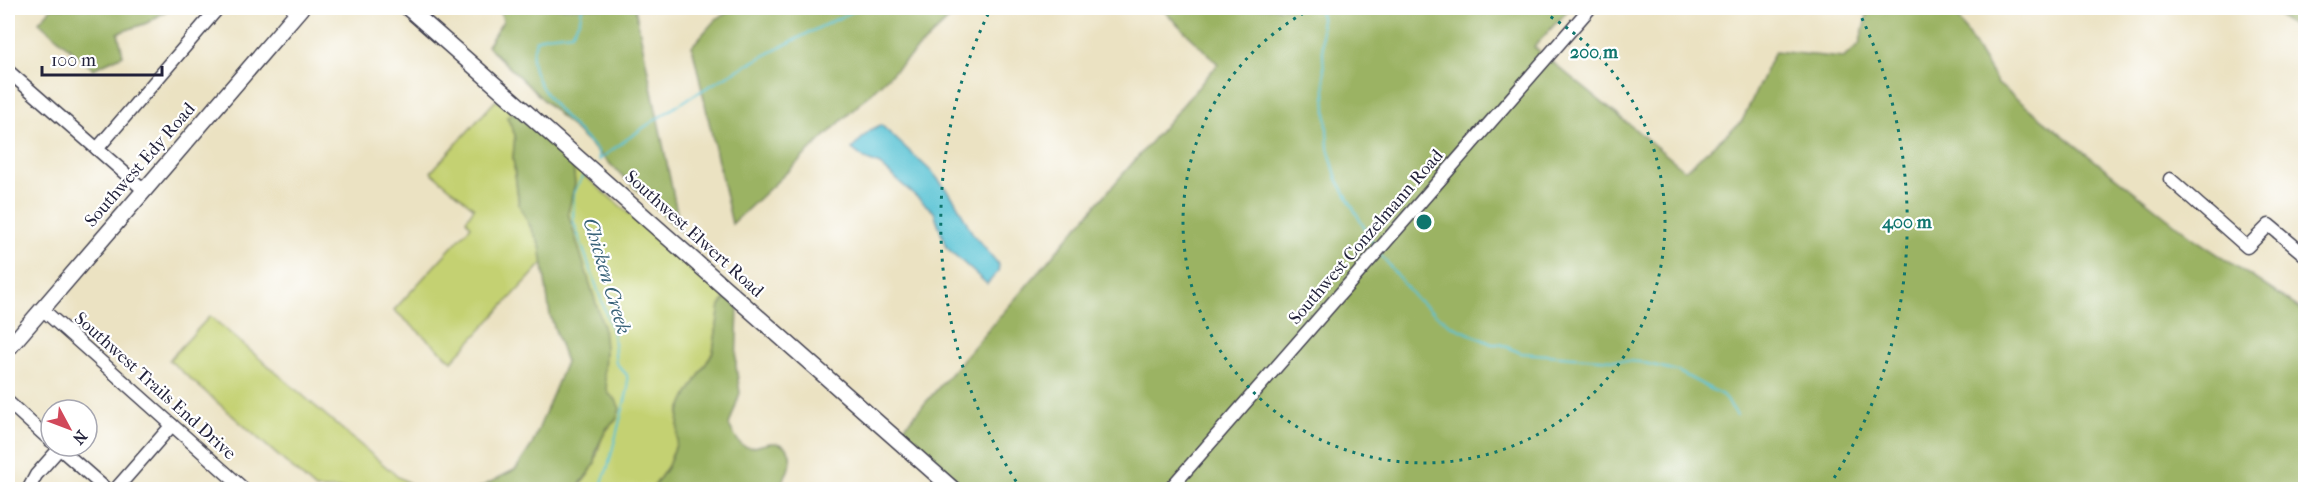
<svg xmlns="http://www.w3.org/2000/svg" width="2313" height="497" viewBox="0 0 2313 497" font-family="'IM FELL French Canon',serif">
<rect width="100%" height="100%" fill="#fff"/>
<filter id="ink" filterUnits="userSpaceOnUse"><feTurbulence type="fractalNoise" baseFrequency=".0167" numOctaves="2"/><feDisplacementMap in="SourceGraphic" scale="12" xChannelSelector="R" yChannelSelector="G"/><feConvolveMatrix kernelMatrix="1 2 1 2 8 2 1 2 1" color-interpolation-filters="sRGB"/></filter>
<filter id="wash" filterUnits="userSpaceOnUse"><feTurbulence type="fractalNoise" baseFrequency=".008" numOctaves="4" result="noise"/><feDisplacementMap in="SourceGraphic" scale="24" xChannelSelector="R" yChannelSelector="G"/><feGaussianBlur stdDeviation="1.35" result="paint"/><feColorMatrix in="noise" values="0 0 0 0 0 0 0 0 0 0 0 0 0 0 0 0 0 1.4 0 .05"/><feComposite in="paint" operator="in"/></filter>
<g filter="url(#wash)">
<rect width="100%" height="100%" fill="#ebe2c2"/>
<g fill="#c4d172" stroke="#737a56" stroke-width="1.5">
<path d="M496 100 514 112 507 117 515 135 513 158 519 205 540 245 543 263 452 361 394 310 471 226 466 220 474 208 431 172Z"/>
<path d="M573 166 727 297 720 305 713 352 685 399 679 413 677 442 668 466 652 489H576C583 482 592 472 595 462 600 443 601 434 616 420V400L608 393 604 374 605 348 568 213 575 184Z"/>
<path d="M210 316 398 477 420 489H316L169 360Z"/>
</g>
<g fill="#9bb364" stroke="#5e6a50" stroke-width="1.5">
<path d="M52 8H171L147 23 118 33 123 55 93 69 39 22Z"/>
<path d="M500 8H635L681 232 487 46 503 21Z"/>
<path d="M736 8H961L732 224 692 46 716 19Z"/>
<path d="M1161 8H1570L1534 47 1685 170 1742 121 1775 51 1843 58 1859 45 1867 15 1860 8H1952L1998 84 2193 238 2305 312V489L968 490 901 431 1218 64Z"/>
<path d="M2270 8H2305V37Z"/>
<path d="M514 112 573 166 575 184 568 213 603 326 605 348 604 374 608 393 616 400 620 409 616 420 607 428 596 450 595 463 590 471 576 489H477L516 469 532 445 566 362 550 315 540 245 519 205 513 158 515 135 507 117Z"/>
<path d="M727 297 738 307 736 366 740 393 729 425C732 431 736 440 742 445 752 452 763 442 774 443 802 445 789 479 774 489L652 490 668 466 677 442 679 413 685 399 713 352 720 305Z"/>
</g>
<path fill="#59c3d4" stroke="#3e7288" stroke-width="1.5" d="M881 125 933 173 954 199 973 234 999 265 998 272 987 284 946 247 934 212 880 165 865 159 852 149 870 130Z"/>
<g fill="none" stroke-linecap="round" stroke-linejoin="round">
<g stroke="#59c3d4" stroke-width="2">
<path d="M582 8 580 19 572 33 545 36 536 40C535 46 532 53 532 59 534 92 576 128 598 151L599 160"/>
<path d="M1318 8 1321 17 1328 148 1337 179 1375 247"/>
<path d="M599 160C679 98 769 51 860 8"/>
<path d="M585 173 574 192 573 220 613 333 616 363 627 375 628 389 608 467 599 490"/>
<path d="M1380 254 1416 299 1450 325 1492 344H1500L1521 353 1640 362 1677 371 1724 396 1737 415"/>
</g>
</g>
</g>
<g filter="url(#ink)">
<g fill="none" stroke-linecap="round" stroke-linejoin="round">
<defs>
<g id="minor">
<path d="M8 71 144 190"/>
<path d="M97 149 218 8"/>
<path d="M2170 179 2247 247 2269 225 2306 256"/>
<path d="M42 309 245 490"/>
<path d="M8 402 51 441"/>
<path d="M57 446 107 490"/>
<path d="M28 490 36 475 59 449"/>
<path d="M115 490 172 425"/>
<path d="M1169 490 1590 8"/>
</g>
<g id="major">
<path d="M408 8 954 490"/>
<path d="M8 349 301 8"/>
</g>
</defs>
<use href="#minor" stroke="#403f4f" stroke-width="15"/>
<use href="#major" stroke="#403f4f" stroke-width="18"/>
<use href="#minor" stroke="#fff" stroke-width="12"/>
<use href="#major" stroke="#fff" stroke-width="15"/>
</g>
</g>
<g fill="none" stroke="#0f766e" stroke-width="3" stroke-dasharray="3 6">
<path d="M1535 8A241 241 0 1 1 1313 8"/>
<path d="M1021 489A483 483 0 0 1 990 10M1858 10A483 483 0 0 1 1827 489"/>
</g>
<g text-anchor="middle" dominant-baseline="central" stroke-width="4.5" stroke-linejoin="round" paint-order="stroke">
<g font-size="18" fill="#22223b" stroke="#fff">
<text transform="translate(140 165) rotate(-49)">Southwest Edy Road</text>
<text transform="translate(694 234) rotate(42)">Southwest Elwert Road</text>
<text transform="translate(1366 237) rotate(-49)">Southwest Conzelmann Road</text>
<text transform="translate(155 386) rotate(42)">Southwest Trails End Drive</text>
</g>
<g font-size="20" font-style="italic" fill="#386278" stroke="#fff">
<text transform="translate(607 276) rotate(73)">Chicken Creek</text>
</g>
</g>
<circle cx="1424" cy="222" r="9" fill="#0f766e" stroke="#fff" stroke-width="3"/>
<g font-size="18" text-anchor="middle" font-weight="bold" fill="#0f766e" stroke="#fff" stroke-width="4.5" stroke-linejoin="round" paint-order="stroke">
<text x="1594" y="58">200 m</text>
<text x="1907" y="228">400 m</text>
</g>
<rect width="2313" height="497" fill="none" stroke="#fff" stroke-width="30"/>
<g transform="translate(69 428) rotate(131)"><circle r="28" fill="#ffffff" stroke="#a7a7b1" stroke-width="1.5"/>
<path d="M0-4.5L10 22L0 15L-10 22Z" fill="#d1495b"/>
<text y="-9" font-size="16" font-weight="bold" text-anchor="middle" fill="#22223b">N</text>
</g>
<path d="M42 66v9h120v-9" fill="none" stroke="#22223b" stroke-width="3"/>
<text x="51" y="66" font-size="18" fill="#22223b" stroke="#ffffff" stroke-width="4.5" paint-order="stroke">100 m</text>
</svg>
